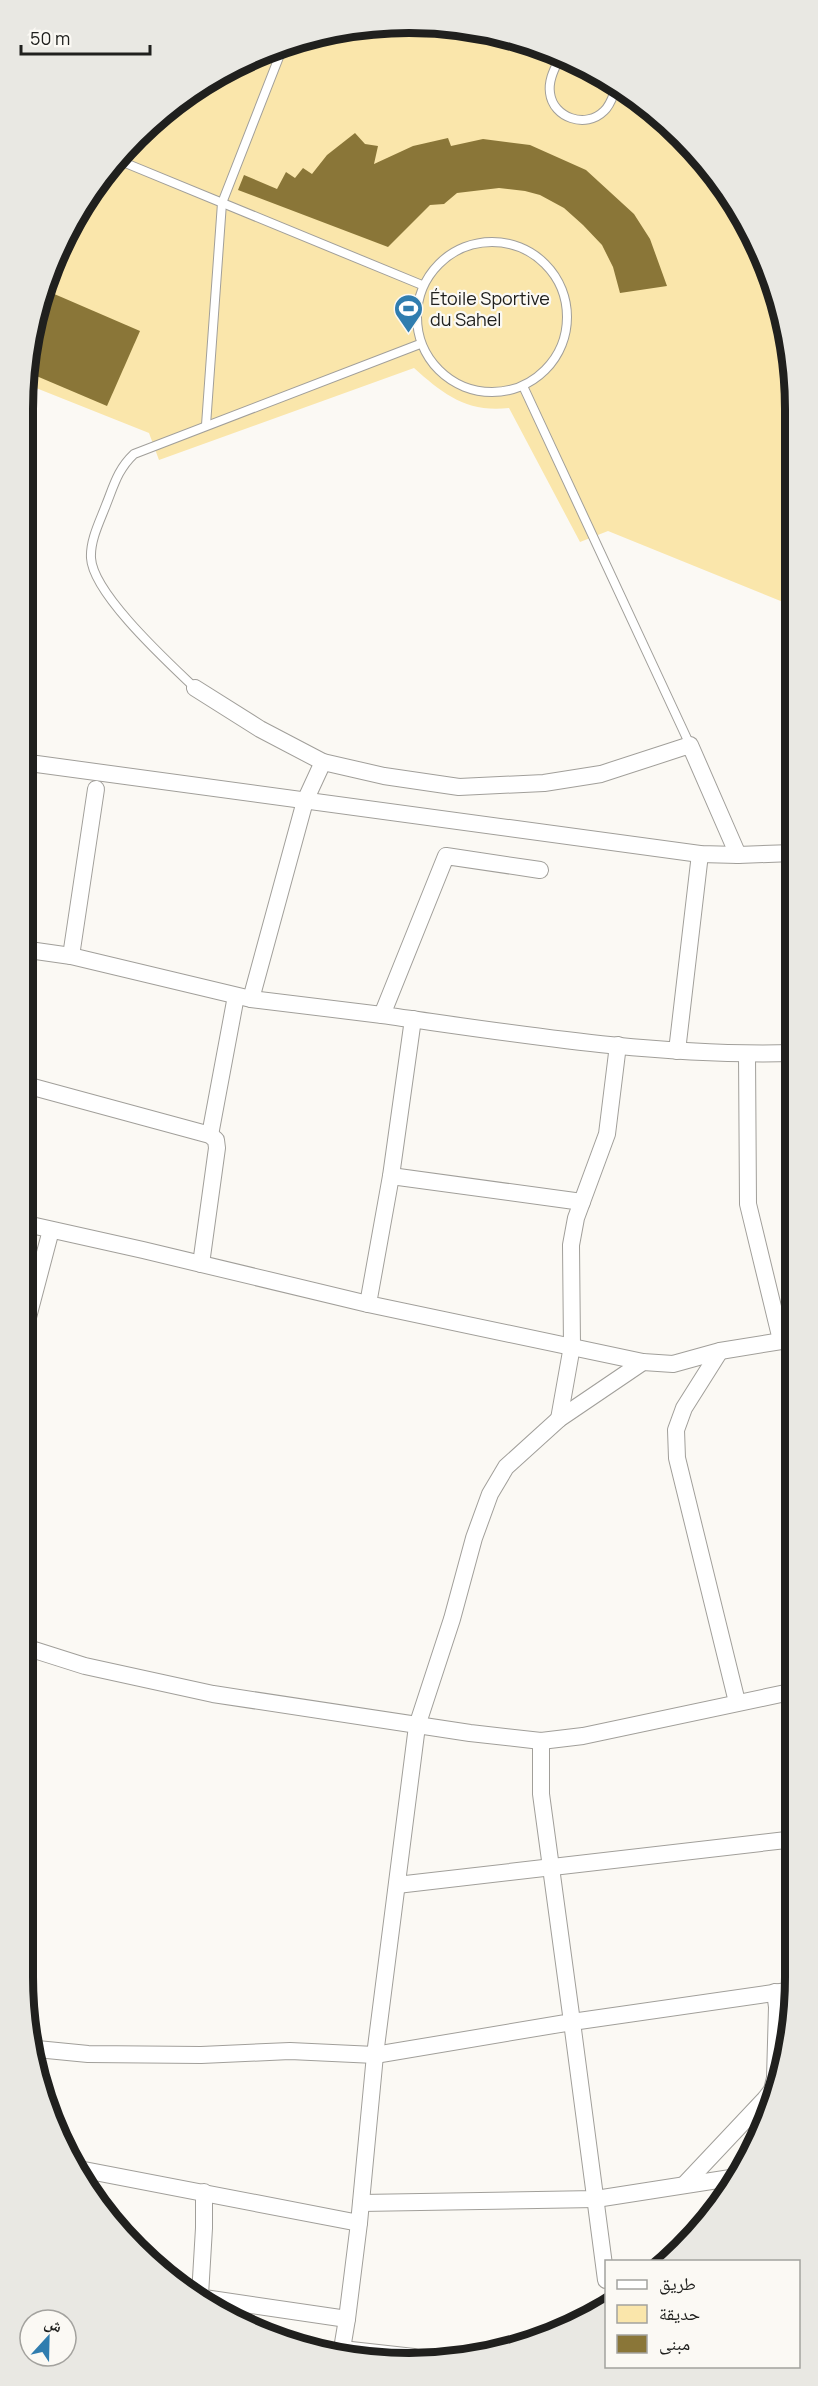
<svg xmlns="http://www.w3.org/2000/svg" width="818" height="2386" viewBox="0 0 818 2386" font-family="Manrope,'Noto Naskh Arabic',sans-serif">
<rect width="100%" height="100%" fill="#fbf9f4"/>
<path fill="#fae6ab" d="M358 26 509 36 603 74 699 154 756 238 792 358 793 606 608 531 580 542 509 408C467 413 443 394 414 368L159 460 149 433 26 384 36 309 102 174 215 74Z"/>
<g fill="#8a7638">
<path d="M355 133 365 144 378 146 374 164 413 146 448 138 451 146 483 139 530 145 586 170 634 214 650 239 667 286 620 293 613 267 602 245 583 225 564 208 540 195 525 191 499 188 457 193 444 204 430 205 388 247 238 190 244 175 277 189 286 172 295 178 303 168 312 174 327 155Z"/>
<path d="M45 290 140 331 107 406 27 372 36 309Z"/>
</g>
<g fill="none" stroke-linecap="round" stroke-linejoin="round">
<defs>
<g id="service">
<path d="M560 57C555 68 548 80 550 93 553 118 586 129 604 111 611 105 613 95 617 86"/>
<path d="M118 160 422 285"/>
<circle cx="492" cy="317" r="75"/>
<path d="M523 386 690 745"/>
<path d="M206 425 222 203 281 52"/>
<path d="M195 688C169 663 93 594 91 558 90 540 100 521 106 505 114 485 118 469 134 454L420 344"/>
</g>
<g id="minor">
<path d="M195 688 260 729 323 762 384 776 459 787 544 783 601 774 690 745 738 855"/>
<path d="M22 762 700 854 738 855 793 853"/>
<path d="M540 870 446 856 382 1015C518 1034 656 1057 794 1053"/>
<path d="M22 949 71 956 251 999 382 1015"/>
<path d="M71 956 96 789"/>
<path d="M251 999 305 801 323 762"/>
<path d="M413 1019 391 1176 368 1304 643 1362 673 1364 720 1351 794 1339"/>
<path d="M677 1051 700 854"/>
<path d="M747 1054 748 1204 781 1340"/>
<path d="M22 1084 210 1135 216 1140 217 1148 201 1264"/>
<path d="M210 1135 236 996"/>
<path d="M391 1176 582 1202"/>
<path d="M22 1223 143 1250 368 1304"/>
<path d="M22 1340 51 1230"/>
<path d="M791 1340 794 1358"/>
<path d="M720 1351 684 1408 676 1430 677 1458 737 1702"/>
<path d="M559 1419 572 1346 571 1245 576 1218 607 1134 618 1045"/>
<path d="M22 1646 85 1666 213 1694 470 1733 541 1741 583 1736 795 1691"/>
<path d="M397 1885 795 1839"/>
<path d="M37 2049 88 2054 201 2055 290 2051 375 2055 572 2022 541 1794V1741"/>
<path d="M79 2169 359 2223"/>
<path d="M684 2185 765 2099 772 2090 775 2078 777 2007 775 1992"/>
<path d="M361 2203 596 2199 737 2177"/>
<path d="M606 2280 572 2022 794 1990"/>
<path d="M200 2295 204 2228V2192"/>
<path d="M204 2298 347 2319"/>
<path d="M342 2349 414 2357"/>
<path d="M341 2355 347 2319 359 2223 375 2055 417 1726 452 1619 474 1538 490 1494 506 1467 559 1419 643 1362"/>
</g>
</defs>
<use href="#service" stroke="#a19f9a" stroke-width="10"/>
<use href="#minor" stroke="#a19f9a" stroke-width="18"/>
<use href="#service" stroke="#fff" stroke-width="8"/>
<use href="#minor" stroke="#fff" stroke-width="16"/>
</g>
<defs>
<symbol id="stadium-pin" viewBox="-11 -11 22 30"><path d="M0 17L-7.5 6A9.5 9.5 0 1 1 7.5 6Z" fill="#307daf" stroke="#fbf9f4"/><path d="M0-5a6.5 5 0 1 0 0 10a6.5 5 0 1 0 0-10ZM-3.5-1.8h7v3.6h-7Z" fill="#fff"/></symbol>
</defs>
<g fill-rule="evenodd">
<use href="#stadium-pin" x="392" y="292" width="33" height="45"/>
</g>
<g text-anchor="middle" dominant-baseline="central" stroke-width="4.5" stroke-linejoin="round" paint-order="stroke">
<g font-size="18" fill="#20201e" stroke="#fbf9f4" text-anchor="start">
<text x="430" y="298">Étoile Sportive<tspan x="430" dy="21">du Sahel</tspan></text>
</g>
</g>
<path d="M0 0H818V2386H0ZM409 33H409A376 376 0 0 1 785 409V1977A376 376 0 0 1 409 2353H409A376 376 0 0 1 33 1977V409A376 376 0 0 1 409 33Z" fill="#e9e8e3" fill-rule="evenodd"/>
<path fill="none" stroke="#20201e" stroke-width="8" d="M409 33H409A376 376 0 0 1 785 409V1977A376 376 0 0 1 409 2353H409A376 376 0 0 1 33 1977V409A376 376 0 0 1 409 33Z"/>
<rect x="605" y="2260" width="195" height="108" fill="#fbf9f4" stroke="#a3a29e" stroke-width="1.5"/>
<rect x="617" y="2280" width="30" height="9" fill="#ffffff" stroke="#a3a29e" stroke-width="1.5"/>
<text x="659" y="2290" font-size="18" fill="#20201e">طريق</text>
<rect x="617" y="2305" width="30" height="18" fill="#fae6ab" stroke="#a3a29e" stroke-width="1.5"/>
<text x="659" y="2320" font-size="18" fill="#20201e">حديقة</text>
<rect x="617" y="2335" width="30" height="18" fill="#8a7638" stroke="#a3a29e" stroke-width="1.5"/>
<text x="659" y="2350" font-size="18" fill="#20201e">مبنى</text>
<g transform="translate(48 2338) rotate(22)"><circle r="28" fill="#fbf9f4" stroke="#a3a29e" stroke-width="1.5"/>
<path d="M0-4.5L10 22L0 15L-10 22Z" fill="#307daf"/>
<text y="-9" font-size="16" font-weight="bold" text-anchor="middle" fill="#20201e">ش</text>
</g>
<path d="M21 45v9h129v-9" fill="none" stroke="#20201e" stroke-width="3"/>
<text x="30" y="45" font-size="18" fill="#20201e" stroke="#fbf9f4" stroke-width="4.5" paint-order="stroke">50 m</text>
</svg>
